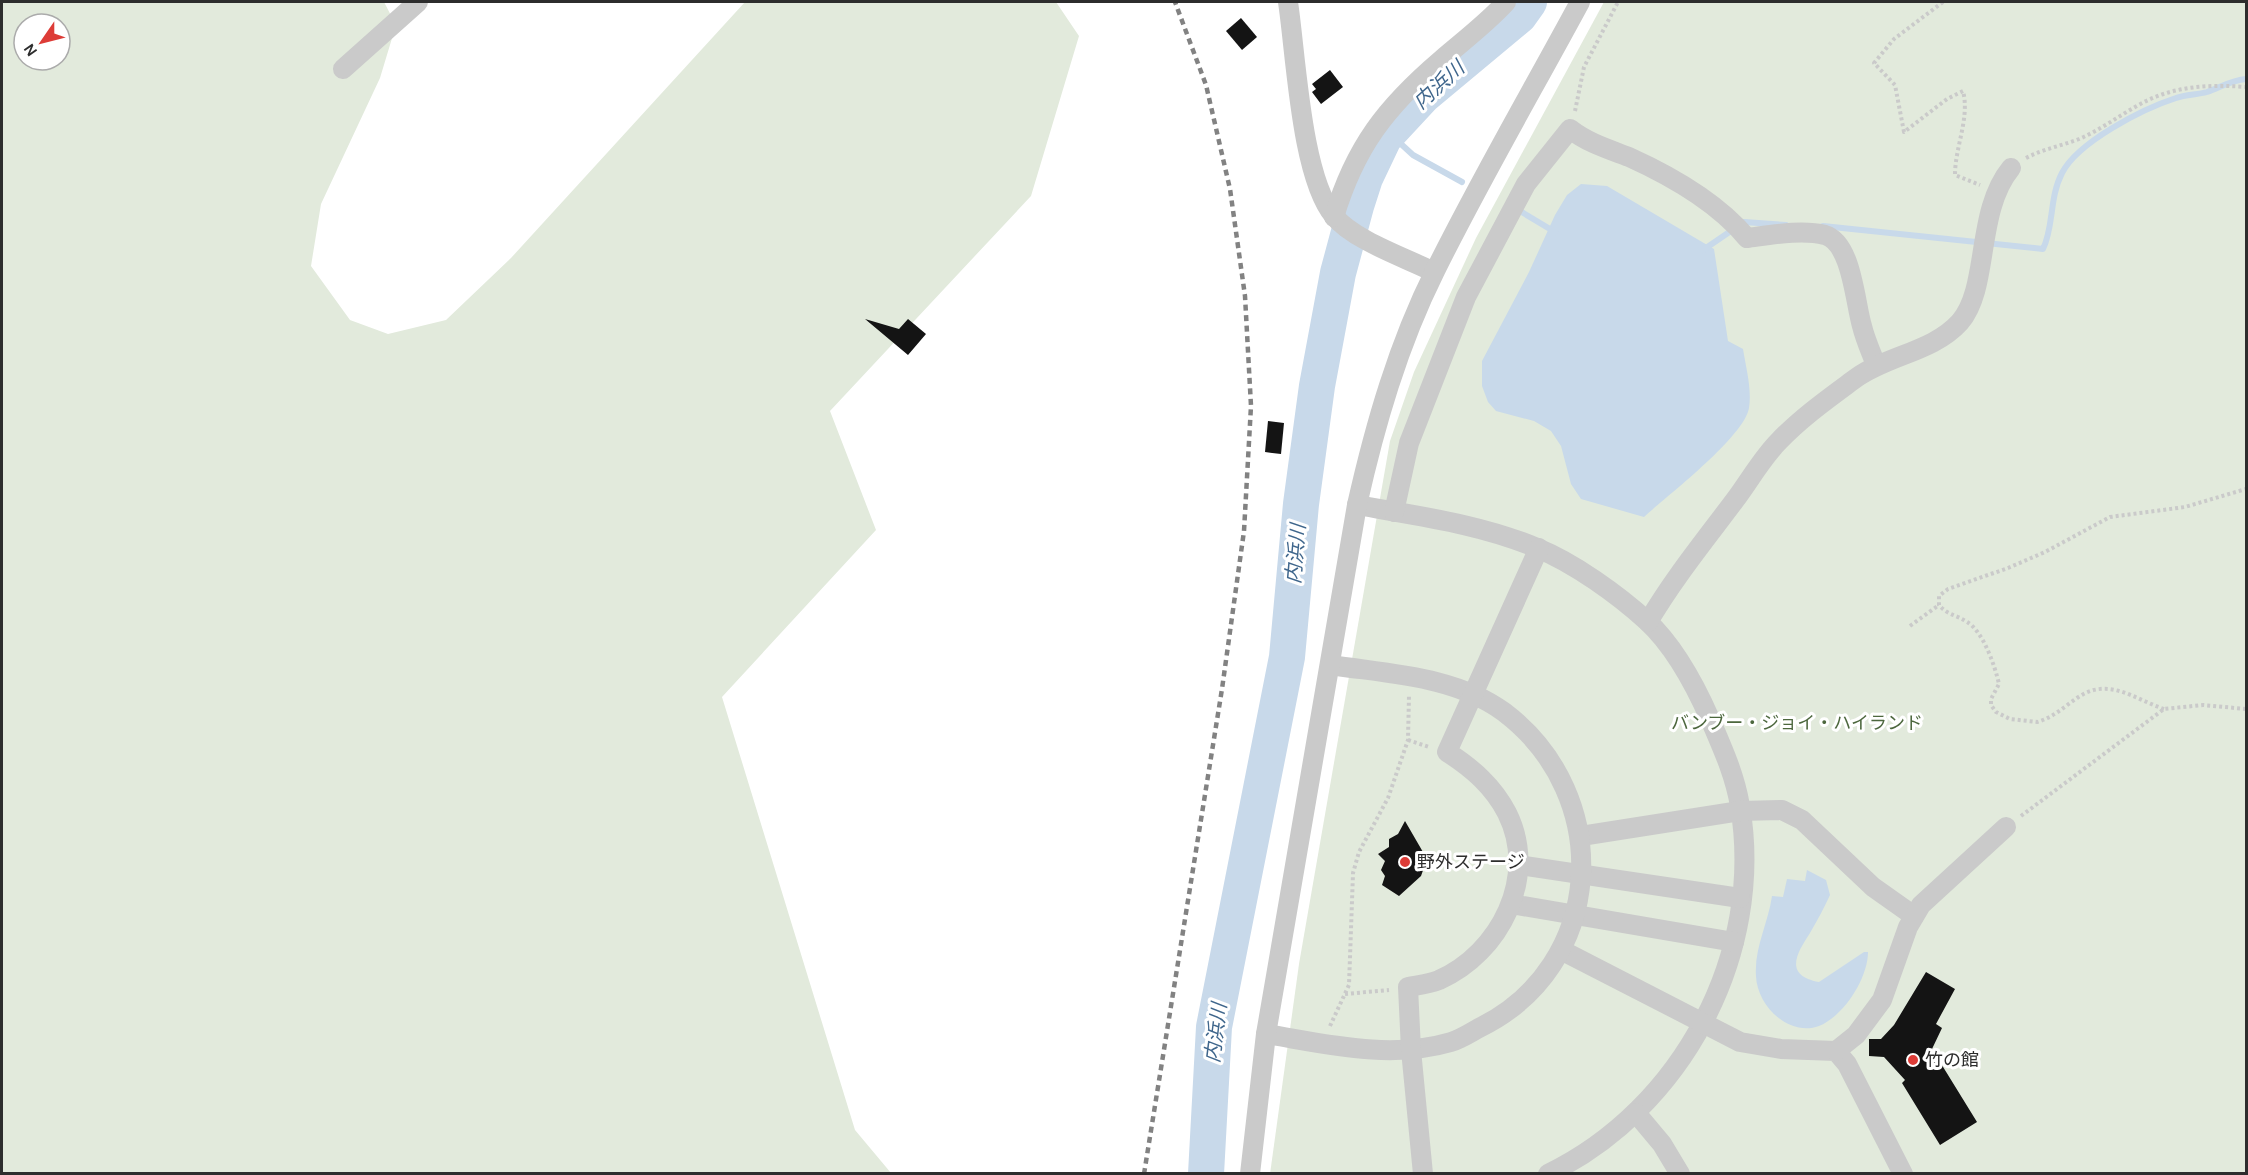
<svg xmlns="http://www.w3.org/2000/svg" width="2248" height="1175" viewBox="0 0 2248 1175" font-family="Karla,'Noto Sans JP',sans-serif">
<rect width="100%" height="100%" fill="#fff"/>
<g fill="#e2eadc" fill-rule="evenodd">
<path d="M2 2H384L396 25 380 78 321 204 311 266 350 320 388 334 446 320 511 258 745 2H1056L1079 36 1031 196 830 411 876 530 722 697 855 1130 891 1173 2 1174ZM24 24H60V60H24Z"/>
<path d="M1604 2H2246V1173L1270 1174 1299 964 1390 441 1414 372 1476 238Z"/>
</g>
<g fill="#c8d9ea">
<path d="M1581 184 1607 186 1714 249 1728 341 1743 349C1746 368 1752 389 1749 408 1744 437 1667 496 1644 517L1581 499 1571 484 1561 446 1551 431 1534 421 1496 411 1488 402 1482 386V361L1529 272 1555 215 1567 195Z"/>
<path d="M1807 870 1826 880 1830 895C1824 908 1817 921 1810 933 1797 953 1783 975 1819 982L1864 952H1868C1868 978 1844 1016 1819 1026 1789 1037 1757 1006 1756 976 1754 948 1768 924 1772 896L1783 897 1787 879 1805 881Z"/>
</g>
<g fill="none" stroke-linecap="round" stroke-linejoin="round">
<g stroke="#c8d9ea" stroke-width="6">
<path d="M1389 133 1413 155 1462 182"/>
<path d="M1520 211 1555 232"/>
<path d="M1823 226 2043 249C2054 227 2049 198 2062 173 2078 142 2142 109 2176 98 2186 94 2197 95 2207 92 2221 87 2232 80 2246 79"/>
<path d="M1703 250 1744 222 1786 225"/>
</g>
<path stroke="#c8d9ea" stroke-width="36" d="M1206 1174 1214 1027 1287 657 1301 504 1317 386 1338 273 1356 206 1365 178 1384 138 1423 96 1519 16 1529 2"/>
</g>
<g fill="#141414">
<path d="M1241 18 1257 37 1242 50 1226 31Z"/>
<path d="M1330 70 1343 87 1321 104 1312 92 1316 89 1312 84Z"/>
<path d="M865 319 899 329 908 319 926 334 908 355Z"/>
<path d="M1268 421 1284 423 1281 454 1265 452Z"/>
<path d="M1405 821 1427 859 1421 876 1399 896 1382 885 1385 876 1381 870 1385 861 1378 854 1389 847V839L1398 834Z"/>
<path d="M1926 972 1955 989 1936 1024 1942 1028 1932 1049 1977 1122 1940 1145 1902 1083 1905 1080 1884 1057 1869 1056V1039H1881L1894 1025Z"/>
</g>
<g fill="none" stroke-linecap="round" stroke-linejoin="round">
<g stroke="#cacaca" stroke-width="4" stroke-dasharray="3 3" stroke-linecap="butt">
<path d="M1943 2 1894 39 1874 63 1895 85 1904 132 1947 99 1963 91C1970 118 1955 147 1955 175L1980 185"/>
<path d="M1575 111 1584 67 1618 2"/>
<path d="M2026 158C2043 149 2061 146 2079 139 2098 131 2116 118 2135 107 2170 86 2207 84 2246 87"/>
<path d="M1910 626 1939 605"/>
<path d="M2164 709C2134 699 2108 676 2077 698 2064 707 2052 718 2037 722L2010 719 1996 712 1991 705V699L1999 684C1995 666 1983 631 1967 622 1957 615 1947 615 1939 605V596L1948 589 2008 568 2045 552 2110 517 2185 507 2246 489"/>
<path d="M1408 740 1429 747"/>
<path d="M2021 816 2164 709 2203 705 2246 709"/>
<path d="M1345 994 1389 990"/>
<path d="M1330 1026 1349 985 1353 873 1359 852 1388 798 1408 740 1409 696"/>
</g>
<g stroke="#cacaca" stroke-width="20">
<path d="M1288 2C1296 55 1301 177 1334 216 1353 240 1406 258 1434 272"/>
<path d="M343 69 418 2"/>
<path d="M1334 217C1355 147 1386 107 1441 60 1463 41 1487 23 1506 2"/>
<path d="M1357 505C1417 516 1481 524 1537 548 1574 563 1617 594 1647 621 1674 646 1695 685 1710 719 1722 747 1735 775 1740 806 1765 954 1682 1109 1548 1174"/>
<path d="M1394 512 1409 443 1466 297 1526 184 1570 129C1588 143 1608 149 1629 157 1671 176 1717 202 1747 238 1770 235 1802 229 1825 235 1852 243 1855 303 1862 326 1865 339 1871 352 1876 365"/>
<path d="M1648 622C1674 578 1705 540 1735 500 1750 480 1762 458 1779 441 1802 417 1829 398 1856 378 1888 355 1933 352 1960 322 1990 287 1975 212 2011 168"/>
<path d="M1581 836 1740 811 1782 810 1802 820 1873 887 1914 916"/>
<path d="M1519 865 1740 898"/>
<path d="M1511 904 1734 942"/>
<path d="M1561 950 1740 1042 1781 1049 1836 1051 1847 1064 1903 1174"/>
<path d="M1266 1034C1327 1044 1390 1060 1451 1042 1461 1039 1470 1033 1479 1028 1606 966 1615 796 1504 712 1455 676 1389 674 1331 665"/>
<path d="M1836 1051 1856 1035 1882 1000 1908 927 1921 905 2006 827"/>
<path d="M1636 1113 1662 1144 1680 1174"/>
<path d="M1250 1174 1266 1034 1357 505C1375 425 1398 345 1435 271 1480 180 1532 91 1580 2"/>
<path d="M1423 1174 1411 1050 1408 987C1418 985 1429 984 1439 980 1500 953 1539 877 1507 813 1493 786 1472 768 1447 752L1539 548"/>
</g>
<path stroke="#828282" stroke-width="4.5" stroke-dasharray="6 4.5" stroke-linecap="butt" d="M1144 1174 1222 689 1244 531 1251 406 1245 296 1230 189 1206 85 1175 2"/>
</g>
<g fill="#dd3c37" stroke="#fff" stroke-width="2">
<circle cx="1405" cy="862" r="6"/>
<circle cx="1913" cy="1060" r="6"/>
</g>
<g text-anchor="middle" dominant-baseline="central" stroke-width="6" stroke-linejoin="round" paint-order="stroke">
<g font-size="18" fill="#4c673d" stroke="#fff">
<text x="1797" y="723">バンブー・ジョイ・ハイランド</text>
</g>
<g font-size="18" fill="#2d2d2d" stroke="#fff" text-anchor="start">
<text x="1417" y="862">野外ステージ</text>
<text x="1925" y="1060">竹の館</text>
</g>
<g font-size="20" font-style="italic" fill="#3f668c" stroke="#fff">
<text transform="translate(1439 85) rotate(-42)">内浜川</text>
<text transform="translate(1296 554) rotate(-85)">内浜川</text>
<text transform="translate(1216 1033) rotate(-83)">内浜川</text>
</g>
</g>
<rect width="2248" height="1175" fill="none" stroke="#2d2d2d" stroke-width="6"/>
<g transform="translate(42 42) rotate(235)"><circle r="28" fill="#ffffff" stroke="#ababab" stroke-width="1.5"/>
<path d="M0-4.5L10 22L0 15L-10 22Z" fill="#dd3c37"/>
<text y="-9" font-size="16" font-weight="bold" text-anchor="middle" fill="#2d2d2d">N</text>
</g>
</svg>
